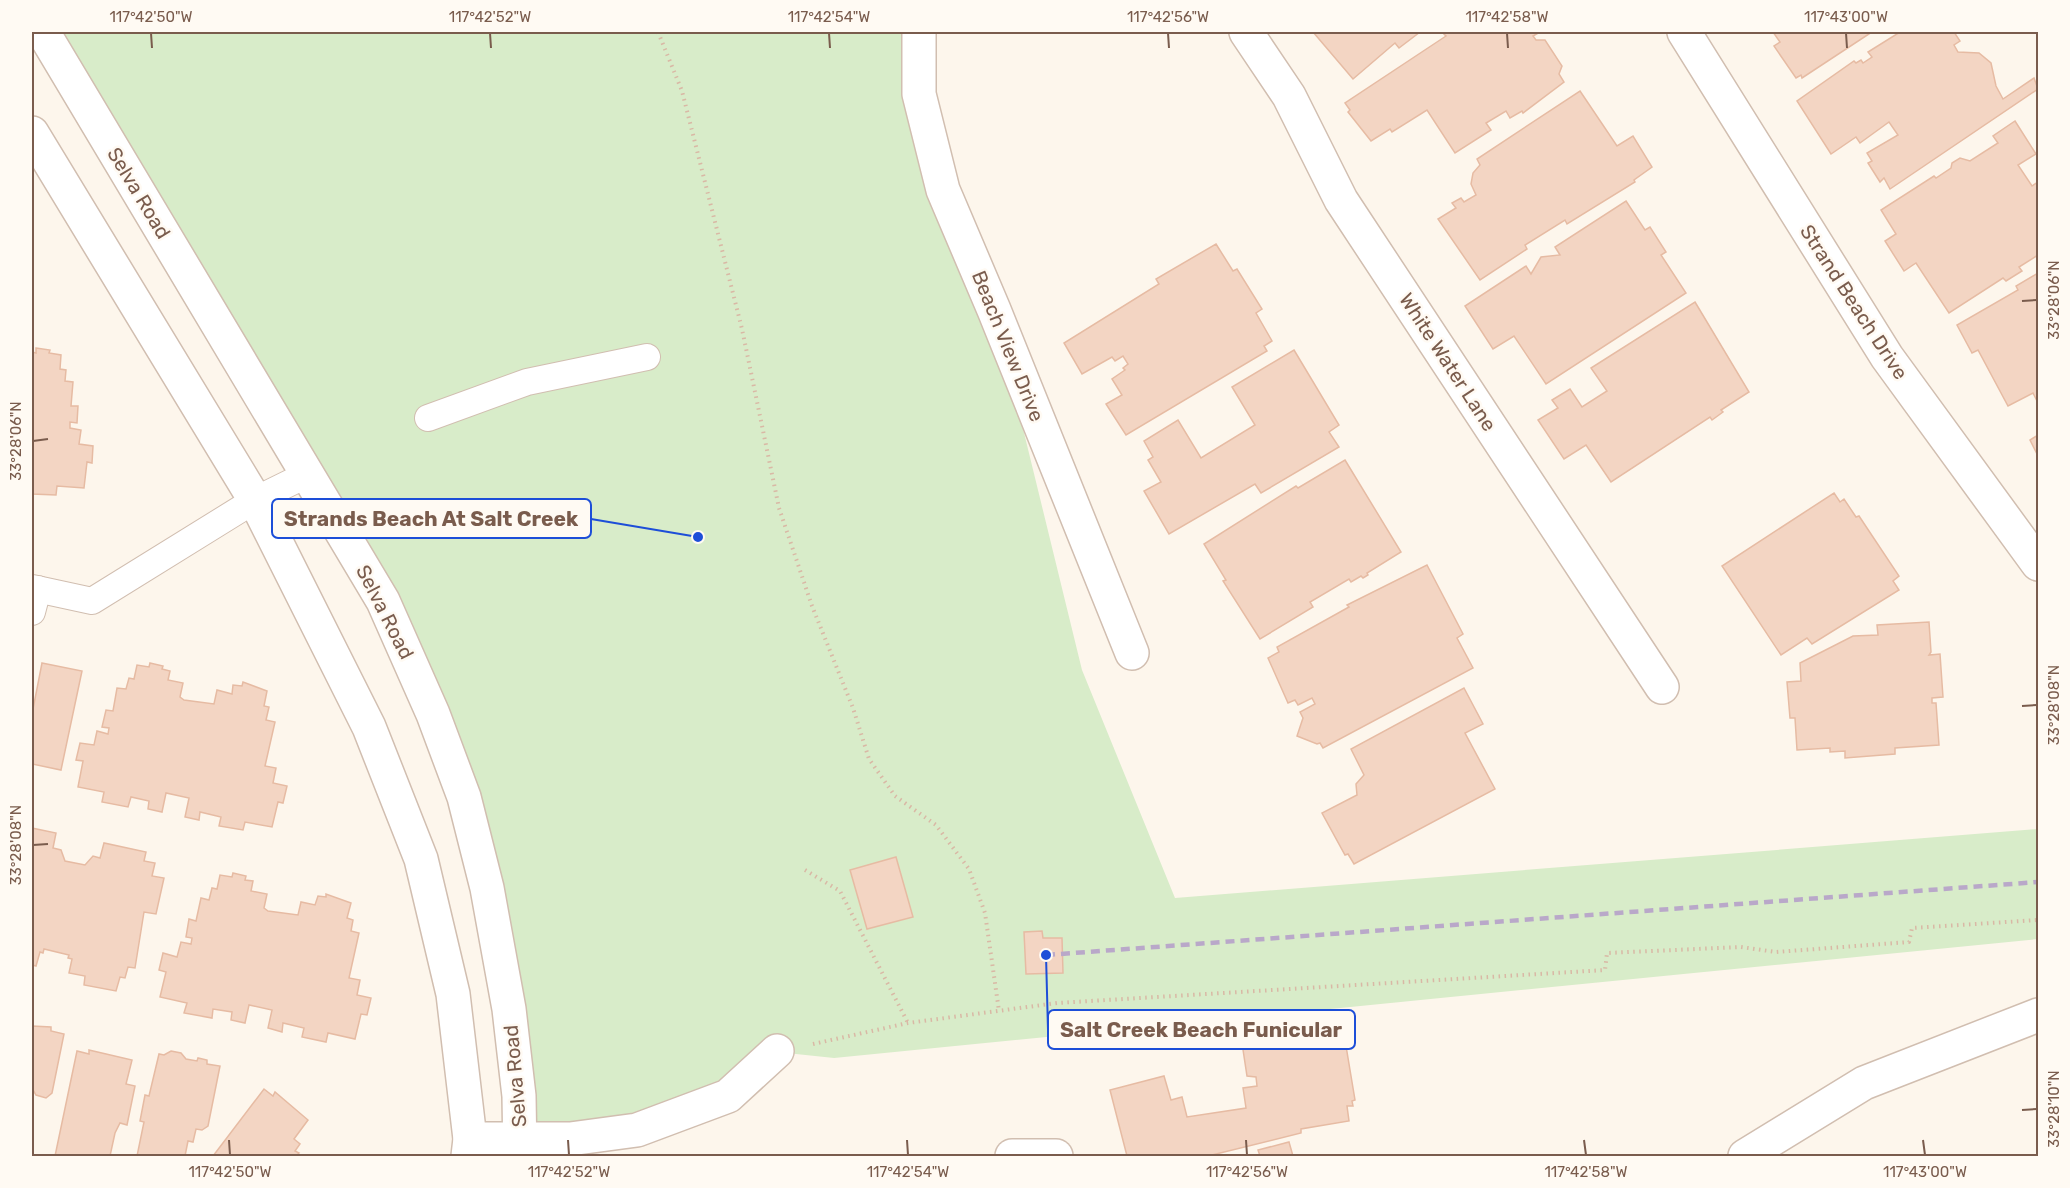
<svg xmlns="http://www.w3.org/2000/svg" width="2070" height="1188" viewBox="0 0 2070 1188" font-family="Rubik,sans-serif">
<rect width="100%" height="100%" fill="#fdf6ec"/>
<path fill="#d8ecc9" d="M43 32H919V94L994 310 1082 670 1175 898 2038 829V939L834 1058 777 1052 728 1096 521 1140 519 1096 433 714Z"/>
<g fill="#f3d5c3" stroke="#e6bba3" stroke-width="1.5">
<path d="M1313 32H1420L1399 48 1395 43 1353 79Z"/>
<path d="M1447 32H1540L1533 36 1536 40H1545L1562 66 1559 74 1564 82 1523 113 1522 111 1510 118 1506 111 1486 123 1491 130 1455 153 1427 110 1392 132 1390 129 1371 141 1348 112 1350 110 1345 103 1446 36 1444 34Z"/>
<path d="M1773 32H1872L1802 78 1801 75 1796 78 1774 46 1780 42Z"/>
<path d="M1900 32H1954L1960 41 1954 45 1958 52 1979 53 1991 63 1996 86 2003 99 2034 78 2038 89 1890 189 1884 178 1880 182 1868 163 1872 161 1867 153 1898 135 1889 122 1860 143 1856 137 1831 154 1797 101 1854 61 1856 63 1861 60 1863 63 1872 57 1868 52Z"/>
<path d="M1580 91 1617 146 1633 136 1652 167 1634 180 1635 182 1567 224 1565 220 1525 245 1527 249 1480 280 1438 219 1456 208 1452 203 1461 198 1464 202 1476 195 1471 184 1473 173 1480 165 1477 159Z"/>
<path d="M2015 121 2036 154 2018 165 2032 186 2038 182V255L2019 267 2022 271 2006 281 2003 278 1949 313 1916 263 1904 271 1885 241 1896 234 1881 210 1934 176 1936 178 1951 168 1952 163 1960 158 1970 161 1998 143 1993 136Z"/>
<path d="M1626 201 1645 230 1650 227 1666 252 1661 255 1686 293 1546 384 1514 336 1493 349 1465 306 1526 266 1531 274 1541 257 1560 255 1555 247Z"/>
<path d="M1216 244 1233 271 1237 269 1262 309 1256 313 1272 341 1264 346 1267 351 1126 435 1106 404 1122 395 1112 379 1125 370 1123 368 1128 364 1123 356 1115 361 1112 357 1082 374 1064 343 1159 284 1156 279Z"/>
<path d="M2038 273V403L2033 393 2008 406 1978 350 1972 353 1957 325 2018 290 2016 286Z"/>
<path d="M1695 302 1749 392 1721 410 1723 412 1712 420 1710 417 1611 482 1586 445 1564 459 1538 420 1558 408 1552 400 1570 389 1582 407 1607 391 1591 368Z"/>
<path d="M36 348 50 350 49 353 61 355 60 369 66 370 65 381 73 382 71 406H78L77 423 70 422V428L81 430 79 444 93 446 92 463 87 462 84 488 57 486 56 495 32 494V352L36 353Z"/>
<path d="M1294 350 1339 425 1329 432 1339 447 1261 493 1255 484 1169 534 1144 491 1161 482 1148 460 1153 457 1144 441 1178 420 1201 458 1255 425 1232 387Z"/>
<path d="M2038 435V456L2030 440Z"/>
<path d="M1345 460 1401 552 1367 573 1368 575 1363 578 1361 576 1351 582 1349 579 1310 602 1313 607 1260 639 1223 581 1226 580 1204 544 1296 486 1298 488Z"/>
<path d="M1834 493 1840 502 1844 499 1856 517 1859 516 1899 576 1893 581 1899 590 1812 644 1807 638 1781 655 1722 566Z"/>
<path d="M1427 565 1463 634 1457 638 1473 668 1323 748 1320 743 1317 744 1297 736 1303 718 1300 712 1315 704 1312 698 1298 705 1295 700 1288 703 1268 658 1279 652 1277 647 1349 607 1347 605Z"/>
<path d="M1929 622 1931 652 1929 655 1940 654 1943 697 1932 698V703H1936L1939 745 1895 748V754L1845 758V751L1830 752V748L1797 750 1795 718H1790L1787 682 1801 681 1800 663 1853 636 1878 635 1877 625Z"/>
<path d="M42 663 82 671 61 770 32 764V714Z"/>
<path d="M150 663 163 666 162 669 170 671 168 680 183 683 180 697 184 700 214 704 217 690 232 694 233 685 242 686 243 682 267 691 264 706 269 707 266 720 275 722 265 766 276 768 273 783 287 786 283 803 278 802 272 827 245 822 243 830 219 826 221 817 200 812 199 820 185 817 189 798 166 793 162 812 148 809 149 801 131 797 128 807 102 802 104 792 78 787 83 761 76 760 80 743 94 745 97 731 108 734 109 728 102 727 106 710 113 711 117 688 126 689 129 678 134 679 137 665 149 667Z"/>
<path d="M1464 688 1483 724 1465 733 1495 789 1354 864 1348 854 1345 855 1322 813 1357 795 1356 784 1364 775 1351 749Z"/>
<path d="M32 828 56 833 53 848 61 850 65 861 85 865 93 856 100 858 104 843 146 852 144 861 155 863 152 876 164 878 156 914 144 912 135 968 128 967 125 978 120 977 116 991 84 985 85 976 69 973 72 959 68 958 69 955 44 949 43 953 40 952 36 966 32 965Z"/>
<path d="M896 857 913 917 867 929 850 870Z"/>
<path d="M233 873 246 876 245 880 253 881 251 891 267 894 264 908 268 911 298 915 301 902 315 905 318 896 326 897V894L351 903 347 918 353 920 351 931 359 933 349 978 360 980 357 995 371 998 367 1015 361 1014 355 1039 328 1033 326 1042 302 1037 304 1028 283 1023 282 1032 268 1028 272 1010 249 1005 245 1023 231 1020 232 1012 213 1009 212 1018 184 1013 187 1003 160 997 166 972 159 970 163 953 177 957 181 942 191 944 192 938 186 937 189 919 196 921 201 898 209 900 212 888 217 889 220 875 232 877Z"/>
<path d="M1042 931 1043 938H1062L1063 973 1026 974 1024 932Z"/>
<path d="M32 1026 51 1027V1031L64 1034 52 1093 46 1098 36 1095 32 1088Z"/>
<path d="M1340 1026 1343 1028 1355 1100 1352 1101 1353 1106H1347L1349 1121 1301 1129V1133L1208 1156H1127L1110 1090 1164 1076 1171 1100 1182 1097 1187 1117 1246 1108 1243 1088 1257 1086 1256 1077 1247 1076 1242 1043 1252 1040 1251 1034 1281 1029 1282 1035Z"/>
<path d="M89 1050 132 1060 126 1084 135 1086 127 1125 120 1123 115 1133 110 1156H55L77 1051 89 1054Z"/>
<path d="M171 1051 181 1053 186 1059 197 1061 198 1058 207 1060V1064L220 1066 208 1126 202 1130 196 1129 193 1142 188 1141 185 1156H137L144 1122 140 1121 145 1095 149 1096 159 1054 164 1055Z"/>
<path d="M264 1089 273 1096 275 1092 308 1120 294 1139 300 1144 295 1151 299 1153 296 1156H213Z"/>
<path d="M1289 1142 1293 1156H1260L1258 1150Z"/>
</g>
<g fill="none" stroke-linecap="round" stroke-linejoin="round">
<defs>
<g id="lane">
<path d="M428 418 527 382 647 357"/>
<path d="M32 588 92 601 255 500 308 474"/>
<path d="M32 612 38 589"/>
</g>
<g id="street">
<path d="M43 32 383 601 433 714 464 797 487 888 509 1009 519 1096 520 1156"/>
<path d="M919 32V94L943 190 994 310 1132 653"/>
<path d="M1246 32 1289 96 1341 200 1662 687"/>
<path d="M1684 32 1887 357 2038 564"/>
<path d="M32 133 255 500 369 727 421 859 453 994 470 1139 468 1156"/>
<path d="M470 1139H570L637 1130 728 1096 777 1051"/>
<path d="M1012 1156H1056"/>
<path d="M1745 1156 1864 1083 2038 1015"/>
</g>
</defs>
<use href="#lane" stroke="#d1beb0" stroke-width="28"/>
<use href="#street" stroke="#d1beb0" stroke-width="36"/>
<g stroke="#d9b8a5" stroke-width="4" stroke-dasharray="1.5 4.5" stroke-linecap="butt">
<path d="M658 32 682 91 742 329 779 508 812 606 853 708 869 759 895 796 936 825 969 869 985 913 999 1011"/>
<path d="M805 870 840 891 908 1023"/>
<path d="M813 1044 908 1023 1057 1003 1605 970 1607 953 1741 947 1776 952 1909 942 1912 928 2038 920"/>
</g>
<use href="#lane" stroke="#fff" stroke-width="26"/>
<use href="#street" stroke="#fff" stroke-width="33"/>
<path stroke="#b9a8c9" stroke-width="4.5" stroke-dasharray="9 6" stroke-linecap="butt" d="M1046 955 2038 882"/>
</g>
<path fill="none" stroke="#7a5c4d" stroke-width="2" d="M151 33 152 48M490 33 491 48M829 33 830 48M1168 33 1169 48M1507 33 1508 48M1846 33 1847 48M2022 301 2037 300M33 441 48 439M2022 706 2037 705M33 845 48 844M2022 1110 2037 1109M229 1140 230 1155M568 1140 569 1155M907 1140 908 1155M1246 1140 1247 1155M1584 1140 1586 1155M1923 1140 1925 1155"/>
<g text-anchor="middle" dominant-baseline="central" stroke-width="5" stroke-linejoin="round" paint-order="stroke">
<g font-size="20" fill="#7a5c4d" stroke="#fffaf3">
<text transform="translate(139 193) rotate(59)">Selva Road</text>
<text transform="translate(1854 302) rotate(57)">Strand Beach Drive</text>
<text transform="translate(1008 346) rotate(68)">Beach View Drive</text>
<text transform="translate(1448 362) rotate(57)">White Water Lane</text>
<text transform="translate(385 612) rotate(63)">Selva Road</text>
<text transform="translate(515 1076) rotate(-95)">Selva Road</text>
</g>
</g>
<path fill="none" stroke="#1d4ed8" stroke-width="2" d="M698 537L591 519M1046 955L1048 1030"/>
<g fill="#1d4ed8" stroke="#fffaf3" stroke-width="2">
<circle cx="698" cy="537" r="6"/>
<circle cx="1046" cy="955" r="6"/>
</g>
<g fill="#fffaf3" stroke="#1d4ed8" stroke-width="2">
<rect x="272" y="499" width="319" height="39" rx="6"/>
<rect x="1048" y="1010" width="307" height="39" rx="6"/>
</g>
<g font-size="21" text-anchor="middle" font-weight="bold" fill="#7a5c4d">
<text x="431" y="526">Strands Beach At Salt Creek</text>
<text x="1201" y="1037">Salt Creek Beach Funicular</text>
</g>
<rect width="2070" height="1188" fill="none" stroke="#fffaf3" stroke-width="66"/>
<rect x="33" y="33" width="2004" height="1122" fill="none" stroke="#7a5c4d" stroke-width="2"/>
<g font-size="15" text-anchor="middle" fill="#7a5c4d">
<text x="151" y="22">117°42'50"W</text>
<text x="490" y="22">117°42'52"W</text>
<text x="829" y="22">117°42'54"W</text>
<text x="1168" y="22">117°42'56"W</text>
<text x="1507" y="22">117°42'58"W</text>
<text x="1846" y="22">117°43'00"W</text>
<text transform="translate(2054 300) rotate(-90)" y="5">33°28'06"N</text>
<text transform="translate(16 441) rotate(-90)" y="5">33°28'06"N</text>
<text transform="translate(2054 705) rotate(-90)" y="5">33°28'08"N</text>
<text transform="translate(16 845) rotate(-90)" y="5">33°28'08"N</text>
<text transform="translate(2054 1109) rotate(-90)" y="5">33°28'10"N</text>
<text x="230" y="1177">117°42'50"W</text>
<text x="569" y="1177">117°42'52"W</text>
<text x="908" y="1177">117°42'54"W</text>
<text x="1247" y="1177">117°42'56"W</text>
<text x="1586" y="1177">117°42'58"W</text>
<text x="1925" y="1177">117°43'00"W</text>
</g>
</svg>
